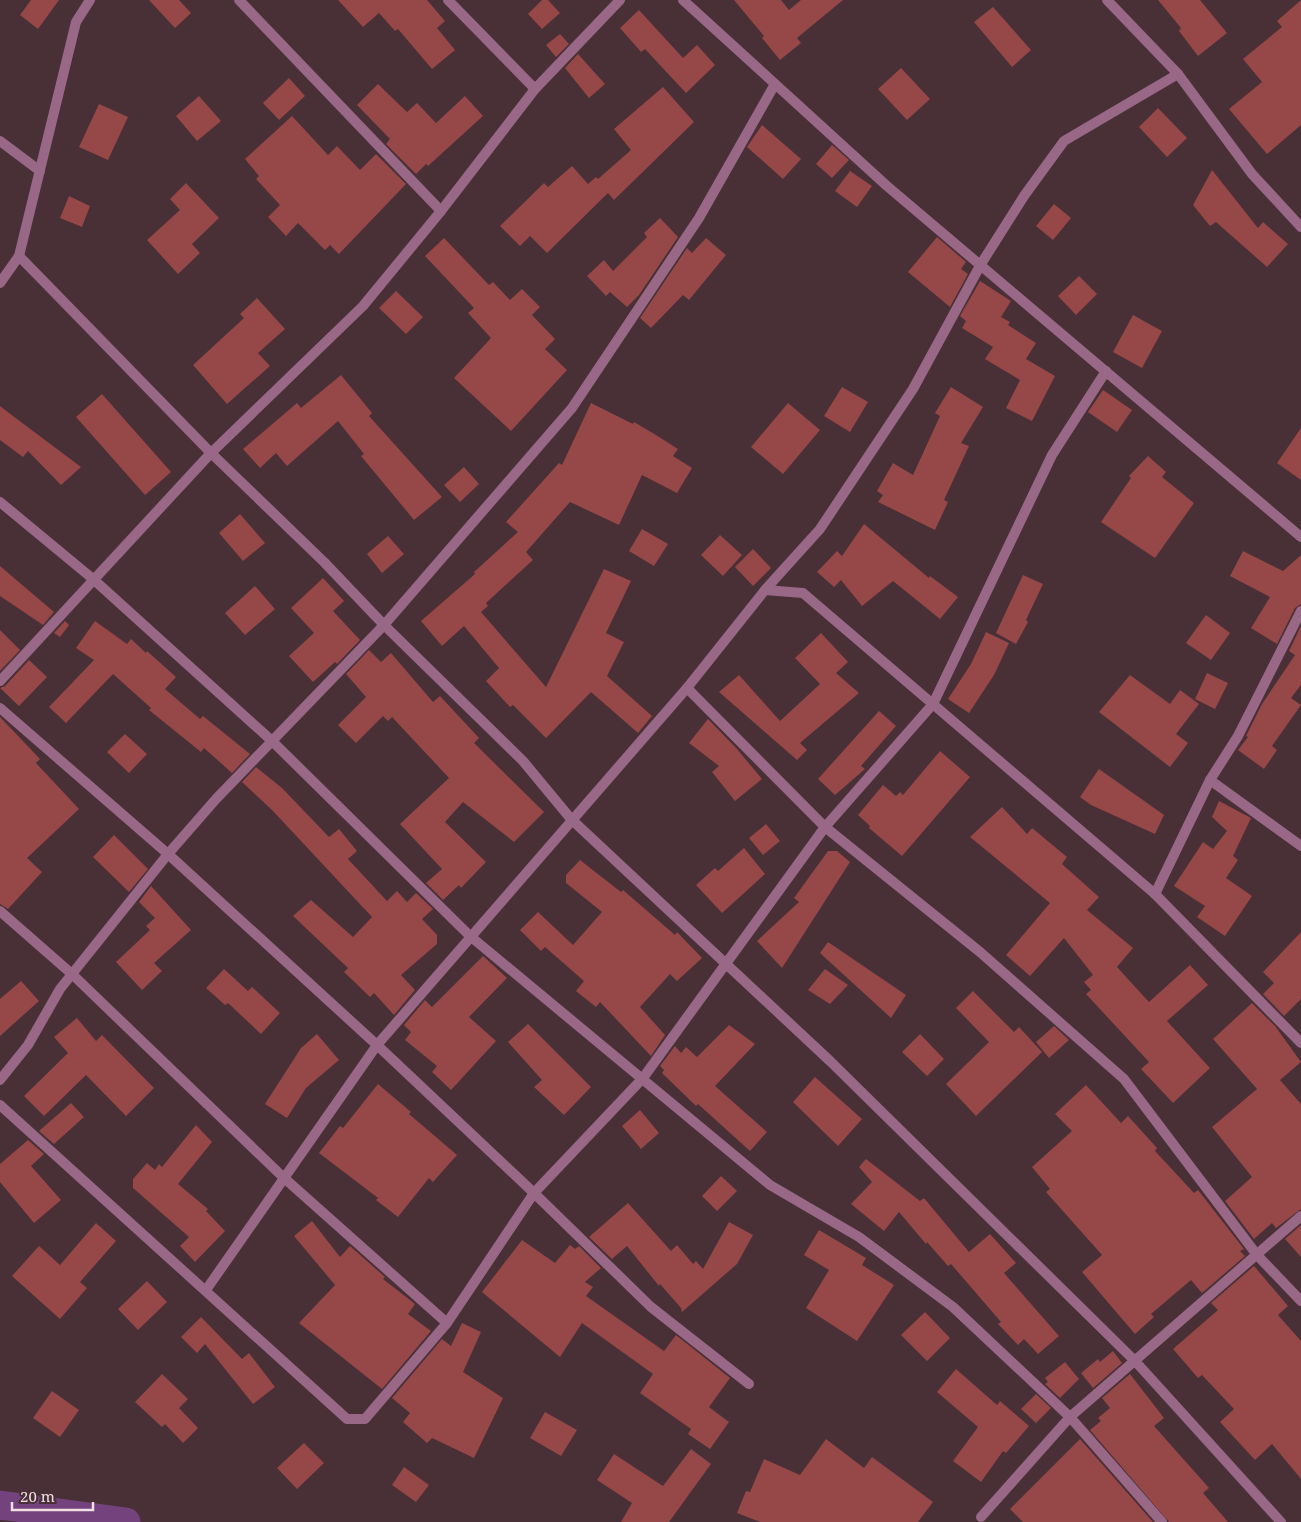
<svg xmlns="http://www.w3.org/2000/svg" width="1301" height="1522" viewBox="0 0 1301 1522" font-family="'Noto Serif',serif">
<rect width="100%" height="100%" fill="#492f36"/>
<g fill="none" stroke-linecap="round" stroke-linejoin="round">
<path stroke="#74437d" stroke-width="29" d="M0 1505 126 1522"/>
</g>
<g fill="#964747">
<path d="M31 0H59L38 29 20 15Z"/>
<path d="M149 0H179L191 13 175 28Z"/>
<path d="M338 0H427L445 21 437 28 455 50 432 69 398 29 395 31 379 13 363 27Z"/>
<path d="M542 0H548L560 13 542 29 528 14Z"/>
<path d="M734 0H781L789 10 801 0H843L797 38 801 43 780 60 762 38 764 36Z"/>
<path d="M1158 0H1200L1227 33 1198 56 1179 31 1181 28Z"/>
<path d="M1301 0V125L1267 154 1229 109 1262 82 1243 59 1282 27 1277 21Z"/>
<path d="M993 7 1031 50 1012 67 974 22Z"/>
<path d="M639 10 683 58 697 45 715 65 686 93 645 49 641 52 620 28Z"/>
<path d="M560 34 569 44 556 57 546 45Z"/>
<path d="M578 54 605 84 589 98 565 68Z"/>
<path d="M901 68 930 99 907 120 878 89Z"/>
<path d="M289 78 305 96 279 120 263 103Z"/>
<path d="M378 84 407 112 417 103 436 123 465 96 483 116 428 166 426 164 416 174 386 144 390 139 357 105Z"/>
<path d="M663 87 694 122 614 200 608 193 547 253 530 236 520 246 500 226 544 183 548 187 572 166 588 184 596 177 598 179 631 150 614 129Z"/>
<path d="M199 96 221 121 197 141 176 116Z"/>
<path d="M99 104 128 117 108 160 79 147Z"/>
<path d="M1158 108 1187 138 1167 157 1139 127Z"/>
<path d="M292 116 328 155 337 146 360 170 376 154 406 184 339 254 330 245 325 250 298 223 286 236 268 217 280 205 256 179 259 176 245 159Z"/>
<path d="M762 125 801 159 783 179 747 147Z"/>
<path d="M832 145 849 160 832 178 816 164Z"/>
<path d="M1212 170 1258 228 1263 222 1288 244 1267 267 1216 222 1210 226 1193 205Z"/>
<path d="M850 171 872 186 857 207 835 191Z"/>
<path d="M186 183 219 218 192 244 200 253 178 274 147 240 180 210 170 199Z"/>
<path d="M69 196 90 206 82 227 60 218Z"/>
<path d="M1054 204 1071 218 1053 240 1036 226Z"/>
<path d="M660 218 678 237 639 295 627 307 610 292 606 296 587 276 604 260 613 271 647 237 644 233Z"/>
<path d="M937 237 966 262 961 269 968 274 950 307 908 272Z"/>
<path d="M444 238 489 285 493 282 510 300 522 289 540 307 532 315 555 339 545 349 567 370 511 431 454 378 491 338 468 313 474 308 425 256Z"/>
<path d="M706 238 726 255 689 300 683 295 651 328 640 318 687 248 692 253Z"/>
<path d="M1079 276 1097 294 1076 315 1058 296Z"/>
<path d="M980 281 1011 301 1001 317 1010 322 1008 325 1036 343 1026 359 1055 376 1032 421 1006 408 1020 380 985 359 993 347 962 328 966 321 960 316Z"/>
<path d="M396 291 423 317 406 334 379 308Z"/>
<path d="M257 298 285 329 258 353 270 366 227 404 193 365 244 318 240 314Z"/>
<path d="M1133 315 1162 331 1142 368 1113 352Z"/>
<path d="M341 375 372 413 369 416 442 497 414 520 361 456 364 454 338 421 287 466 276 453 260 468 243 449 297 403 301 408Z"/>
<path d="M842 387 868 402 850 432 824 416Z"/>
<path d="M951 387 983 407 961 443 969 446 944 500 948 502 935 530 878 502 883 495 877 491 893 463 913 475 940 416 935 413Z"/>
<path d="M1103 390 1132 410 1117 432 1088 412Z"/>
<path d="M102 394 171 472 145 495 76 417Z"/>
<path d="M591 403 633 424 634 422 656 435 678 449 673 456 692 468 677 493 642 475 619 525 570 502 526 552 533 560 486 603 488 606 481 612 546 687 604 569 631 581 606 633 624 642 607 676 652 716 638 733 591 692 546 738 513 705 510 707 486 681 499 668 464 626 442 646 421 621 475 574 474 572 518 532 506 522 559 463 562 465Z"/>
<path d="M788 403 820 430 783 474 751 447Z"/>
<path d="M0 406 9 413 81 467 61 485 28 451 23 457 0 440Z"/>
<path d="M1301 428V480L1277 463Z"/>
<path d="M1148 456 1166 472 1162 477 1194 503 1155 558 1101 522 1131 478 1129 476Z"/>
<path d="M464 467 479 484 460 502 444 485Z"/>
<path d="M240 514 265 543 243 561 219 533Z"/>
<path d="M864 524 929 578 930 576 958 597 940 619 893 581 862 606 841 580 834 587 817 572 837 551 842 556Z"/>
<path d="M642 529 668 544 654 566 629 551Z"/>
<path d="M720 535 742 555 723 576 701 555Z"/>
<path d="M388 536 404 554 382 573 367 554Z"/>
<path d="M753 549 771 568 753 586 735 567Z"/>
<path d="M1243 551 1283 571 1301 555V604L1295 608 1277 644 1251 628 1270 597 1230 576Z"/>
<path d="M0 566 54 612 43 625 0 596Z"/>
<path d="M1023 575 1043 584 1026 620 1028 622 1016 644 996 633Z"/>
<path d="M323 578 344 601 333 611 360 640 337 664 335 662 313 682 289 656 314 633 291 608Z"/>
<path d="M255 586 275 609 245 635 225 613Z"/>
<path d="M1206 615 1230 633 1211 660 1186 643Z"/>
<path d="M65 621 69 625 60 637 54 633Z"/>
<path d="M95 621 127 644 131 639 146 653 147 651 176 677 165 689 200 719 203 716 250 754 232 773 204 748 201 752 149 710 151 708 113 674 66 723 49 707 94 660 76 648Z"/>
<path d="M1301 626V685L1291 698 1301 705 1272 746 1277 750 1264 769 1238 750 1248 737 1246 736 1262 704 1295 655 1289 651Z"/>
<path d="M0 630 20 650 0 671Z"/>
<path d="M986 632 1009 643 994 675 969 713 948 699 971 664Z"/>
<path d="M821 633 848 662 836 673 859 693 800 743 807 750 797 760 719 692 739 675 780 721 820 684 795 658Z"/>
<path d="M369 650 381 662 391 653 433 702 440 696 479 738 474 743 544 812 514 842 463 802 445 822 486 862 461 888 459 885 443 900 426 883 442 869 400 824 449 778 392 717 388 721 383 716 356 743 338 725 366 697 346 674Z"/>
<path d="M29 660 47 677 19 706 0 688 5 686Z"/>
<path d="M1207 673 1228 683 1215 709 1195 699Z"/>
<path d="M1130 675 1170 704 1180 690 1199 704 1176 734 1188 743 1170 767 1099 712Z"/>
<path d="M879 711 896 726 861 766 865 769 835 795 818 779Z"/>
<path d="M0 717 40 759 36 763 79 809 27 858 42 872 8 909 0 904Z"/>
<path d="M708 719 737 749 762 779 735 801 712 772 719 766 689 743Z"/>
<path d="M125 734 147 754 129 773 107 752Z"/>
<path d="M940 751 970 777 902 856 869 828 870 826 858 815 883 785 896 796 900 792 903 795Z"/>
<path d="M256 767 282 788 329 837 339 829 357 851 348 859 387 901 397 891 407 902 416 893 433 909 422 919 437 935V944L401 975 415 990 394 1015 374 993 370 997 344 972 348 968 293 916 311 900 353 937 372 917 272 810 242 782Z"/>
<path d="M1099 769 1164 815 1155 834 1091 805 1080 797Z"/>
<path d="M1219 801 1251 818 1233 856 1238 860 1226 878 1252 896 1225 936 1197 917 1205 906 1174 886 1203 842 1213 849 1227 831 1212 817Z"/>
<path d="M1002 807 1027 834 1032 828 1067 857 1062 864 1099 897 1087 910 1133 948 1117 967 1149 1002 1190 965 1208 985 1167 1021 1210 1068 1173 1103 1141 1069 1149 1062 1086 994 1091 990 1084 982 1093 975 1064 938 1030 976 1006 955 1050 903 970 837Z"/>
<path d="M766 824 780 841 763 855 749 838Z"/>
<path d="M114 835 148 869 129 892 93 857Z"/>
<path d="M744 848 765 874 722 913 696 885 715 868 718 871Z"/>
<path d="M828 851H837L850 862 782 968 757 941 799 902 794 898Z"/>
<path d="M580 860 621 892 623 890 675 935 677 932 702 958 677 981 670 974 640 1007 665 1035 651 1056 600 1002 596 1007 576 991 584 981 545 947 541 951 520 930 538 912 573 945 602 912 566 883V875Z"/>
<path d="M151 886 191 930 154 963 162 971 142 990 116 962 150 930 146 926 155 918 139 902Z"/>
<path d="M1301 932V999L1284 1016 1263 994 1274 983 1263 972Z"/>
<path d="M828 942 906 995 891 1018 820 953Z"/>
<path d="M483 956 507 978 469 1017 496 1041 451 1090 432 1072 437 1066 405 1040 411 1032 404 1025 425 1000 432 1007Z"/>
<path d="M224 969 248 991 252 987 280 1013 261 1034 228 1003 225 1005 206 988Z"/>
<path d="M825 969 848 985 830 1004 808 990Z"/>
<path d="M21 981 39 1001 0 1036V999Z"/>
<path d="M973 991 1014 1032 1019 1027 1042 1052 976 1116 946 1084 989 1042 956 1008Z"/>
<path d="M1252 1003 1275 1026 1301 1062 1280 1080 1301 1104V1209L1276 1228 1272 1223 1254 1239 1225 1201 1252 1177 1212 1127 1257 1089 1213 1039Z"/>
<path d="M77 1018 96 1041 102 1035 154 1088 126 1116 86 1075 44 1116 24 1096 68 1053 54 1037Z"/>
<path d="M528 1024 591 1087 564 1115 534 1087 542 1080 508 1042Z"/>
<path d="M729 1025 755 1044 715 1086 767 1132 750 1151 698 1104 696 1106 662 1073 664 1070 660 1066 675 1046 681 1053 686 1047 697 1057Z"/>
<path d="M1054 1026 1069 1040 1049 1058 1036 1042Z"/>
<path d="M317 1034 339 1060 306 1088 287 1118 265 1104 301 1048Z"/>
<path d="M920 1034 944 1059 927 1076 902 1052Z"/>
<path d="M815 1077 862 1119 838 1146 793 1102Z"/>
<path d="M378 1084 411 1112 409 1114 457 1155 433 1182 429 1178 398 1217 376 1200 378 1198 319 1153 340 1126 343 1128Z"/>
<path d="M1086 1085 1121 1123 1128 1116 1157 1148 1155 1151 1194 1193 1198 1190 1244 1249 1240 1251 1245 1256 1202 1293 1191 1280 1151 1314 1154 1317 1135 1334 1082 1272 1102 1255 1046 1192 1050 1189 1032 1167 1072 1131 1055 1114Z"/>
<path d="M71 1103 84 1117 54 1144 39 1131Z"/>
<path d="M640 1110 659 1133 641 1149 622 1126Z"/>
<path d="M196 1125 212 1142 178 1184 208 1209 206 1211 225 1231 195 1262 180 1246 189 1237 133 1188V1179L147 1163 155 1170 159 1164 162 1167Z"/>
<path d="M28 1140 44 1154 31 1166 61 1200 34 1223 0 1182V1164Z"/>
<path d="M866 1159 920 1201 924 1198 969 1252 990 1234 1016 1263 1004 1273 1059 1336 1038 1354 1024 1339 1018 1345 998 1324 1001 1322 951 1264 948 1266 927 1242 926 1244 899 1212 884 1231 851 1204 872 1182 859 1167Z"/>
<path d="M721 1176 737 1191 717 1211 702 1196Z"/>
<path d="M628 1203 671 1251 677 1245 693 1264 696 1261 703 1269 729 1222 753 1235 737 1264 682 1312 681 1308 660 1284 659 1286 627 1246 612 1259 589 1237Z"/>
<path d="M312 1221 340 1257 350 1246 385 1277 383 1279 415 1304 408 1314 431 1331 382 1389 299 1323 335 1285 294 1236Z"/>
<path d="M96 1223 116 1241 80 1282 87 1288 60 1319 12 1276 39 1246 60 1265Z"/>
<path d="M1301 1225V1257L1285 1239Z"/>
<path d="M819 1230 866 1258 862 1265 894 1285 857 1341 806 1308 829 1270 804 1255Z"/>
<path d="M522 1240 555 1263 570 1245 575 1249 579 1246 601 1268 585 1282 593 1287 586 1296 664 1351 676 1335 730 1378 709 1407 729 1422 710 1449 688 1434 691 1429 640 1393 653 1374 582 1323 560 1357 482 1292Z"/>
<path d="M1254 1266 1288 1306 1278 1315 1301 1341V1479L1272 1444 1255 1460 1220 1422 1234 1409 1202 1375 1198 1378 1173 1349 1218 1310 1211 1303Z"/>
<path d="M147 1281 167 1302 138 1330 118 1309Z"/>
<path d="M925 1312 950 1338 927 1361 901 1335Z"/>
<path d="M201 1317 242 1359 249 1353 275 1387 253 1404 205 1344 197 1353 181 1337Z"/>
<path d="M462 1323 481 1332 463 1372 503 1398 474 1458 432 1438 427 1443 403 1422 410 1413 392 1398 442 1339 451 1346Z"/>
<path d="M1113 1351 1122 1363 1093 1388 1081 1373 1098 1359 1100 1362Z"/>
<path d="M1065 1362 1079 1379 1060 1398 1045 1384 1048 1382 1045 1378Z"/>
<path d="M956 1369 997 1405 1000 1401 1029 1426 1006 1453 1003 1451 981 1482 953 1461 978 1427 937 1392Z"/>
<path d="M162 1374 188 1399 179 1408 198 1428 183 1443 165 1424 162 1427 135 1402Z"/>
<path d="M1130 1374 1164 1418 1154 1426 1209 1488 1203 1493 1228 1522H1169L1090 1430 1101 1421 1098 1418 1110 1408 1102 1398Z"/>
<path d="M52 1391 79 1410 60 1437 33 1418Z"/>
<path d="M1036 1394 1051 1408 1036 1423 1021 1409Z"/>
<path d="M545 1412 577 1430 561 1456 530 1438Z"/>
<path d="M826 1439 864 1468 872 1457 933 1502 918 1522H760L737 1513 746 1491 750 1492 764 1459 800 1475Z"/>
<path d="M1080 1439 1153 1522H1023L1010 1509Z"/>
<path d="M304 1443 324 1463 297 1489 277 1468Z"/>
<path d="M691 1449 711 1464 669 1522H621L632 1503 597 1480 614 1454 663 1486Z"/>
<path d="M404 1467 429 1485 416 1502 392 1485Z"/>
</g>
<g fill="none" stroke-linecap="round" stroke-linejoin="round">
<g stroke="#996887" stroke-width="10">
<path d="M239 0 441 211"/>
<path d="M448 0 535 89"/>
<path d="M683 0 887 186 1301 537"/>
<path d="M1107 0 1178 74 1252 174 1301 227"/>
<path d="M0 141 40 171"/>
<path d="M19 256 211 453 324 562 384 625 523 761 571 819 830 1061 1135 1361 1281 1522"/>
<path d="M0 283 19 256 76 22 90 0"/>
<path d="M0 502 93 579 271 740 470 936 770 1185 859 1237 953 1307 1070 1417 1162 1522"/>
<path d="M765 590 820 529 913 389 981 264 1024 196 1064 141 1178 74"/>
<path d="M0 681 211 453 363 306 441 211 535 89 620 0"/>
<path d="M687 688 825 827 980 952 1124 1079 1257 1255 1301 1301"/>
<path d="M0 708 168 854 377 1045 534 1193 651 1307 749 1384"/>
<path d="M1210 780 1301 846"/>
<path d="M1155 894 1210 780 1238 736 1301 611"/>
<path d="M0 911 73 975 283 1177 447 1323"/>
<path d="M0 1080 28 1045 60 989 168 854 216 799 384 625 572 408 699 218 775 84"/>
<path d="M0 1105 347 1419H365L447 1323 534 1193 643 1078 825 827 933 704 1052 455 1106 371"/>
<path d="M206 1290 377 1045 687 688 765 590 803 593 1155 894 1301 1043"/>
<path d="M981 1517 1070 1417 1301 1216"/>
</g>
</g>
<path d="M12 1502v8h81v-8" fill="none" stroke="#f0dfe3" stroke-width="2.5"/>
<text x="20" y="1502" font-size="15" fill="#f0dfe3" stroke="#492f36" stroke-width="4" paint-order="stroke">20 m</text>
</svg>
